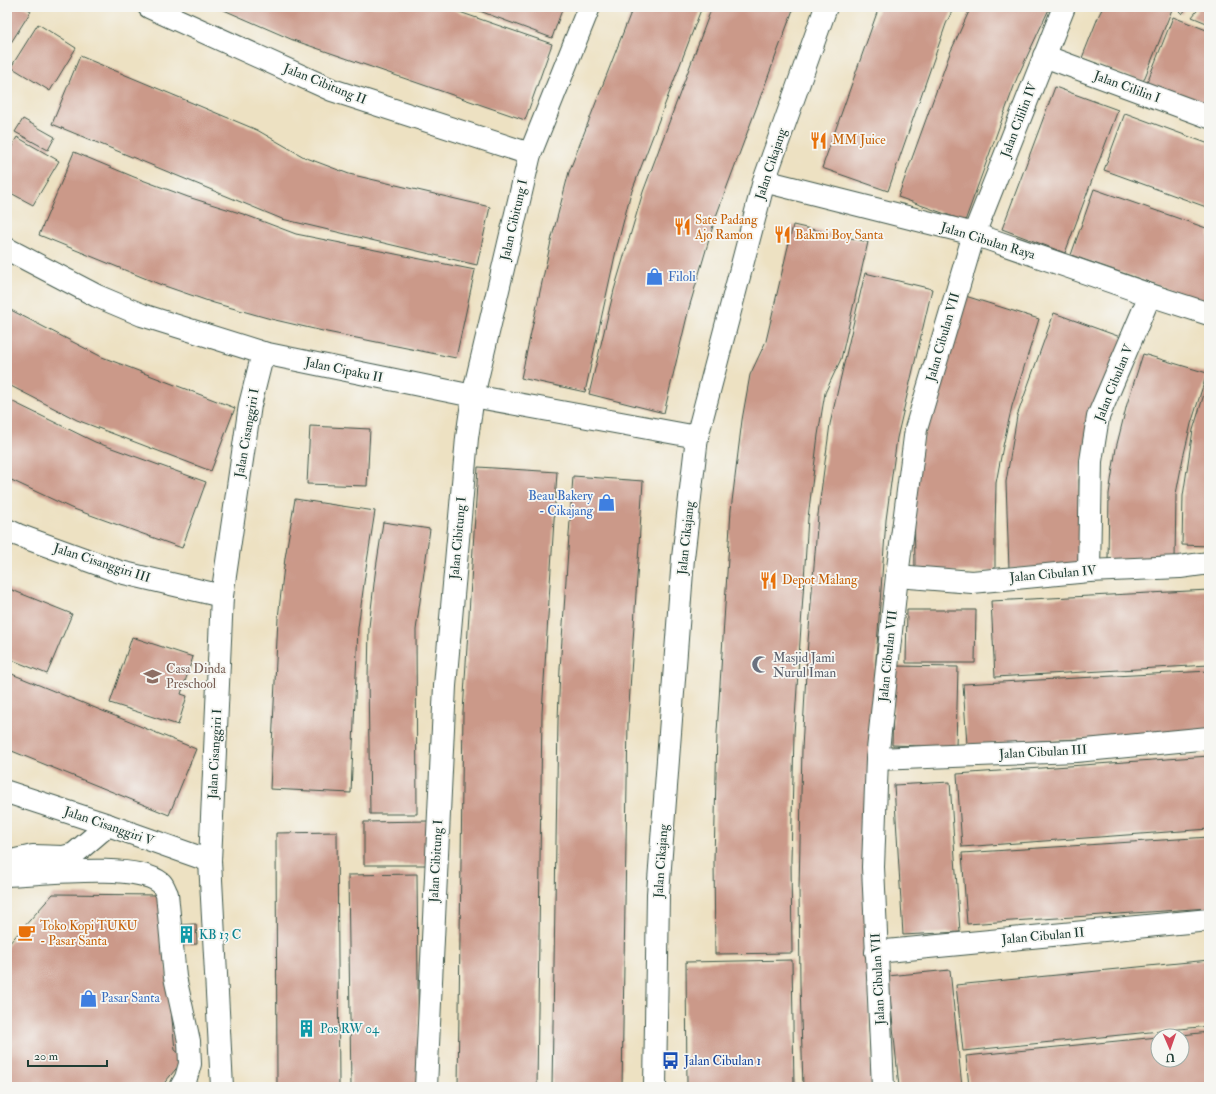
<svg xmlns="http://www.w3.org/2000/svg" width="1216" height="1094" viewBox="0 0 1216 1094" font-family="'IM FELL Double Pica',serif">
<rect width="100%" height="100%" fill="#f6f6f2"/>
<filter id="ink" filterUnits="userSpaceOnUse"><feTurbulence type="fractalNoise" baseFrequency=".025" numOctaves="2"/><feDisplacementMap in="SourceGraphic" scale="8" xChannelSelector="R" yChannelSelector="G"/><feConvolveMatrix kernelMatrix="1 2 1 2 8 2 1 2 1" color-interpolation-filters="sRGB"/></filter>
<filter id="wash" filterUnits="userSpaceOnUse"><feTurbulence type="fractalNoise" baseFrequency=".012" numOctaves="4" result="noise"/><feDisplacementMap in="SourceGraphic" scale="16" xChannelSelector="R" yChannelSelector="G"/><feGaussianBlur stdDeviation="0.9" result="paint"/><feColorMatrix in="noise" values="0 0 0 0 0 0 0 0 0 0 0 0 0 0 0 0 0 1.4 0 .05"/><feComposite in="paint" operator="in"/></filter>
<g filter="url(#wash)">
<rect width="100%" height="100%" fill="#ede1c2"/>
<g id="blocks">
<g fill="#cb9989">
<path d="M7 7H25L31 11 7 49Z"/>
<path d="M217 7H445L552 44 525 120 293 40Z"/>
<path d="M469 7H563L552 38Z"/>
<path d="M633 7H702L630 196 616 251 585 392 521 378 552 237 569 172Z"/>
<path d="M712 7H794L715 219 689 308 664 413 589 394 614 290 643 192Z"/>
<path d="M879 7H954L946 24 888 191 822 168Z"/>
<path d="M971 7H1050L1017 78 965 221 898 197 950 53Z"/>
<path d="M1103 7H1173L1143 82 1082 58 1099 15Z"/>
<path d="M1175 7H1188L1182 14Z"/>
<path d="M1200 7H1209V24L1192 17Z"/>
<path d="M1173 17 1209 31V110L1146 85Z"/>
<path d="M38 24 76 48 50 91 11 67Z"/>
<path d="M80 56 257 130 304 157 349 174 490 207 477 265 282 219 52 124Z"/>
<path d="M1055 87 1118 110 1065 253 1002 229Z"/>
<path d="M1125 113 1209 144V208L1104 170Z"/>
<path d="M23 119 55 137 48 150 15 132Z"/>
<path d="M17 137 59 161 33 205 7 191V155Z"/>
<path d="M74 152 134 177 188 197 243 214 296 234 475 270 456 358 327 332 271 319 214 303 159 284 39 235Z"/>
<path d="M1094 189 1209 229V303L1071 255Z"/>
<path d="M793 225 868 242 841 359 825 393 818 435 808 518 794 734 791 860 792 953 715 954 714 861 717 732 731 510 742 420 750 375 766 341Z"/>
<path d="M865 273 932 289 897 438 886 520 876 659 871 753 869 1025 872 1087H803L800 983 799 889 802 749 807 654 818 515 830 424Z"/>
<path d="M959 294 1039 319 1012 406 1003 446 996 483 995 531V571L915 572 914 476Z"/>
<path d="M7 308 102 357 235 408 211 471 77 420 7 384Z"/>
<path d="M1054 313 1123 338 1088 433 1079 480 1080 566 1009 569 1006 482 1017 416Z"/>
<path d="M1143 354 1207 373 1191 424 1183 458 1176 494 1175 560H1108L1109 494 1116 448 1127 404Z"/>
<path d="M1209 378V546L1182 545 1183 496 1193 430Z"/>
<path d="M7 399 95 442 206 482 182 548 71 508 7 478Z"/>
<path d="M310 426 370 429 367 486 307 484Z"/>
<path d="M478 467 557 472 542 713 537 1087H458L463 712Z"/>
<path d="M573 476 643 481 628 722 622 1087H552L558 720 560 669Z"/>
<path d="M295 499 375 511 366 568 358 628 351 793 270 789 278 618 285 558Z"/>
<path d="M383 522 430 529 416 630 417 814H370L368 678 369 627 375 575Z"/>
<path d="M7 588 72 614 47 674 7 658Z"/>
<path d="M1209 590V665L995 677 991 601Z"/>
<path d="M907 610H976L975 663H906Z"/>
<path d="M132 637 193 657 181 694 187 696 178 725 110 703Z"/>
<path d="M894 666 958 667 956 747 892 745Z"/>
<path d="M1209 671V732L967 745 963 684Z"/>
<path d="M7 672 196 749 169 815 7 749Z"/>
<path d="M1209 756V829L962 847 957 774Z"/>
<path d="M950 782 960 932 903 935 894 785Z"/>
<path d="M429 821V865H364V822Z"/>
<path d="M337 832 339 1087H277L276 833Z"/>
<path d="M1209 837V908L967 924 962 853Z"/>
<path d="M417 874 419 1087H351L348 875Z"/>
<path d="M53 894 160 895 175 1050 185 1058 161 1087H7V946Z"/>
<path d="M196 924 197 944 176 945V925Z"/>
<path d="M792 960 794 1087H687L686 962Z"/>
<path d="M1209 960V1026L963 1051 956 985Z"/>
<path d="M950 970 962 1087H899L888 976Z"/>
<path d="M1209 1032V1087H969L966 1056 1158 1037V1060H1182V1035Z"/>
</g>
</g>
</g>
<g filter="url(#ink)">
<use href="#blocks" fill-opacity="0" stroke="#3e5649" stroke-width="1"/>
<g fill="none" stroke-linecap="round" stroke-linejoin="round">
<defs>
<g id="minor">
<path d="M149 7 332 90 530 154"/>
<path d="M1044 56 1209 117"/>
<path d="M764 181 974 234 1150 295 1209 314"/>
<path d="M7 249 97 296 142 315 263 353 473 396 697 437"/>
<path d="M7 530 18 535 120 572 222 596"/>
<path d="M1089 571 1091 461 1098 417 1150 295"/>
<path d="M897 576 972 582 1089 571 1180 567 1209 563"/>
<path d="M877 759 1076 751 1209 738"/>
<path d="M7 792 108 825 210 861"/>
<path d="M7 862 33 856 63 857 74 854 108 825"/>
<path d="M7 875C41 874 135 862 161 883 164 886 165 891 167 894L175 977 189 1041 190 1064 186 1078 181 1087"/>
<path d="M876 952 1209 920"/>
<path d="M222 1087 210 861 222 596 250 405 263 353"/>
<path d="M426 1087 445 686 467 438 473 396 530 154 589 7"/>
<path d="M655 1087 658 894 683 558 697 437 764 181 826 7"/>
<path d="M883 1087 873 867 877 759 897 576 916 429 974 234 1064 7"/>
</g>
</defs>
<use href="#minor" stroke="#3e5649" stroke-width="24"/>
<use href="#minor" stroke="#fff" stroke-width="22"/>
</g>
</g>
<defs>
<symbol id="restaurant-bare" viewBox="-9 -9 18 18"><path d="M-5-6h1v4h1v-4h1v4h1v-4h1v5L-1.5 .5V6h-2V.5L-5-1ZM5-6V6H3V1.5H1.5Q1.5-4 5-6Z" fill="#e8710a" stroke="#f6f6f2" stroke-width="2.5" paint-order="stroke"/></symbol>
<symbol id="shop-bare" viewBox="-9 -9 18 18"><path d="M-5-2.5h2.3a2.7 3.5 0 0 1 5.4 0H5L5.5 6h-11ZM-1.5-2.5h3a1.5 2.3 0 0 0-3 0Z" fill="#3f7fe0" stroke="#f6f6f2" stroke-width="2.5" paint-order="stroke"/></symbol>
<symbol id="mosque-bare" viewBox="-9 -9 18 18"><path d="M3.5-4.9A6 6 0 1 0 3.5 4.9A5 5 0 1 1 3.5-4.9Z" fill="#6b7280" stroke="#f6f6f2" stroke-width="2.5" paint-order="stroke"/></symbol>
<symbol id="school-bare" viewBox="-9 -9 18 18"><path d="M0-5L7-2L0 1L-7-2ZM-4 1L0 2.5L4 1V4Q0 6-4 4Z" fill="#8d6e63" stroke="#f6f6f2" stroke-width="2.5" paint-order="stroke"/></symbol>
<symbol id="cafe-bare" viewBox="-9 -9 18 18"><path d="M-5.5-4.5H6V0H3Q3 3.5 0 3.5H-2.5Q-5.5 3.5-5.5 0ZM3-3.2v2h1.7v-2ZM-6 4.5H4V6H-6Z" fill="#e8710a" stroke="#f6f6f2" stroke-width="2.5" paint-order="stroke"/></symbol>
<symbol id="building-bare" viewBox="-9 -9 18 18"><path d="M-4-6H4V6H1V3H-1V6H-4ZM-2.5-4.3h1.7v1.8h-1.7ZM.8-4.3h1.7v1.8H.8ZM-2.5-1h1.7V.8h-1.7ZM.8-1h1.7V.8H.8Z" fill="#0f9aa8" stroke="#f6f6f2" stroke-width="2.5" paint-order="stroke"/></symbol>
<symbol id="bus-bare" viewBox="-9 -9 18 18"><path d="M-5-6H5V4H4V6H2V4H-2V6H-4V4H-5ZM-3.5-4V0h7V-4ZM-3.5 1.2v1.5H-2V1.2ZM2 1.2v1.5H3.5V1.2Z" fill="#1a4fb4" stroke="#f6f6f2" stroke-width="2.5" paint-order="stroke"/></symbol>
</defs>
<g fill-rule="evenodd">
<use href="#restaurant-bare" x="806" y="128" width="25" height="25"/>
<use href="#restaurant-bare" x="670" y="214" width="25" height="25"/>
<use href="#restaurant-bare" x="770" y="222" width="25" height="25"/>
<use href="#shop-bare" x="642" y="264" width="25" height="25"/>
<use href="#shop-bare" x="594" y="490" width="25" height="25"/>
<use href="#restaurant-bare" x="756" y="568" width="25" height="25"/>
<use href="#mosque-bare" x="748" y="652" width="25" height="25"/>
<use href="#school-bare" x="140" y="664" width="25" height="25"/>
<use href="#cafe-bare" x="14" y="920" width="25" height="25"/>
<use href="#building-bare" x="174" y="922" width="25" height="25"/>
<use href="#shop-bare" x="76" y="986" width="25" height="25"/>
<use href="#building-bare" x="294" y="1016" width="25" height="25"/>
<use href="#bus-bare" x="658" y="1048" width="25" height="25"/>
</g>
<g text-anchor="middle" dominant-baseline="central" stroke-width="3.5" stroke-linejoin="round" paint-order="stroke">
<g font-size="13" fill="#1f3d34" stroke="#f6f6f2">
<text transform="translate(325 84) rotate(22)">Jalan Cibitung II</text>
<text transform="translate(1127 87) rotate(20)">Jalan Cililin I</text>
<text transform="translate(1019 120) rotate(-69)">Jalan Cililin IV</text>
<text transform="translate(771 164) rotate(-72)">Jalan Cikajang</text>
<text transform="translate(514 220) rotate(-77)">Jalan Cibitung I</text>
<text transform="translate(988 241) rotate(17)">Jalan Cibulan Raya</text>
<text transform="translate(943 337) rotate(-74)">Jalan Cibulan VII</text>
<text transform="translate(344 370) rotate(12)">Jalan Cipaku II</text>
<text transform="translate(1114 383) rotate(-68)">Jalan Cibulan V</text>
<text transform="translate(247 433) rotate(-80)">Jalan Cisanggiri I</text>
<text transform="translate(458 538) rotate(-85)">Jalan Cibitung I</text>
<text transform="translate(686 538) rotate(-84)">Jalan Cikajang</text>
<text transform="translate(102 563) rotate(18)">Jalan Cisanggiri III</text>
<text transform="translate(1053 574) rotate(-5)">Jalan Cibulan IV</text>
<text transform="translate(888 656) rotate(-84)">Jalan Cibulan VII</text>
<text transform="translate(1043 752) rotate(-3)">Jalan Cibulan III</text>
<text transform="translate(215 754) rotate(-87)">Jalan Cisanggiri I</text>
<text transform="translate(109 826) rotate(19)">Jalan Cisanggiri V</text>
<text transform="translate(436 861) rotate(-87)">Jalan Cibitung I</text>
<text transform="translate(661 861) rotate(-86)">Jalan Cikajang</text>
<text transform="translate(1043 936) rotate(-5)">Jalan Cibulan II</text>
<text transform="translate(878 979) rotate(-93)">Jalan Cibulan VII</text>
</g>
<g font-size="13" fill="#c56008" stroke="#f6f6f2" text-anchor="start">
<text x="832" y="140">MM Juice</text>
<text x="695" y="220">Sate Padang<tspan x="695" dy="15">Ajo Ramon</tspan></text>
<text x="795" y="235">Bakmi Boy Santa</text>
<text x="782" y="580">Depot Malang</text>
<text x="40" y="926">Toko Kopi TUKU<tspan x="40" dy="15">- Pasar Santa</tspan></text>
</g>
<g font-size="13" fill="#366cbe" stroke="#f6f6f2" text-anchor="start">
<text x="668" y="277">Filoli</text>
<text x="593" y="496" text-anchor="end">Beau Bakery<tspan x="593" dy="15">- Cikajang</tspan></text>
<text x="101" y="998">Pasar Santa</text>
</g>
<g font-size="13" fill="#5b616d" stroke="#f6f6f2" text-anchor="start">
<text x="773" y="658">Masjid Jami<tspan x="773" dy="15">Nurul Iman</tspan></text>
</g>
<g font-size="13" fill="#785e54" stroke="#f6f6f2" text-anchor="start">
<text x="166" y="669">Casa Dinda<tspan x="166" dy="15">Preschool</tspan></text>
</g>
<g font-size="13" fill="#0d838f" stroke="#f6f6f2" text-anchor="start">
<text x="199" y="935">KB 13 C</text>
<text x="320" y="1029">Pos RW 04</text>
</g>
<g font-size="13" fill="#164399" stroke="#f6f6f2" text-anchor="start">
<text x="684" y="1061">Jalan Cibulan 1</text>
</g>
</g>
<rect width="1216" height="1094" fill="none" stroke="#f6f6f2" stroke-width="24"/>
<g transform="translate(1170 1048) rotate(178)"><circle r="19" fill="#f6f6f2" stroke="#a0aca6"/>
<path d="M0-3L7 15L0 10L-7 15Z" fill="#d1495b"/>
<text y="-6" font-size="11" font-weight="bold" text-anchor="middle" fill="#1f3d34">U</text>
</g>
<path d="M28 1060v6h79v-6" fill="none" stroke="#1f3d34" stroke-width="2"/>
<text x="34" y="1060" font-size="12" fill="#1f3d34" stroke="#f6f6f2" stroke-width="3" paint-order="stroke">20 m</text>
</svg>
